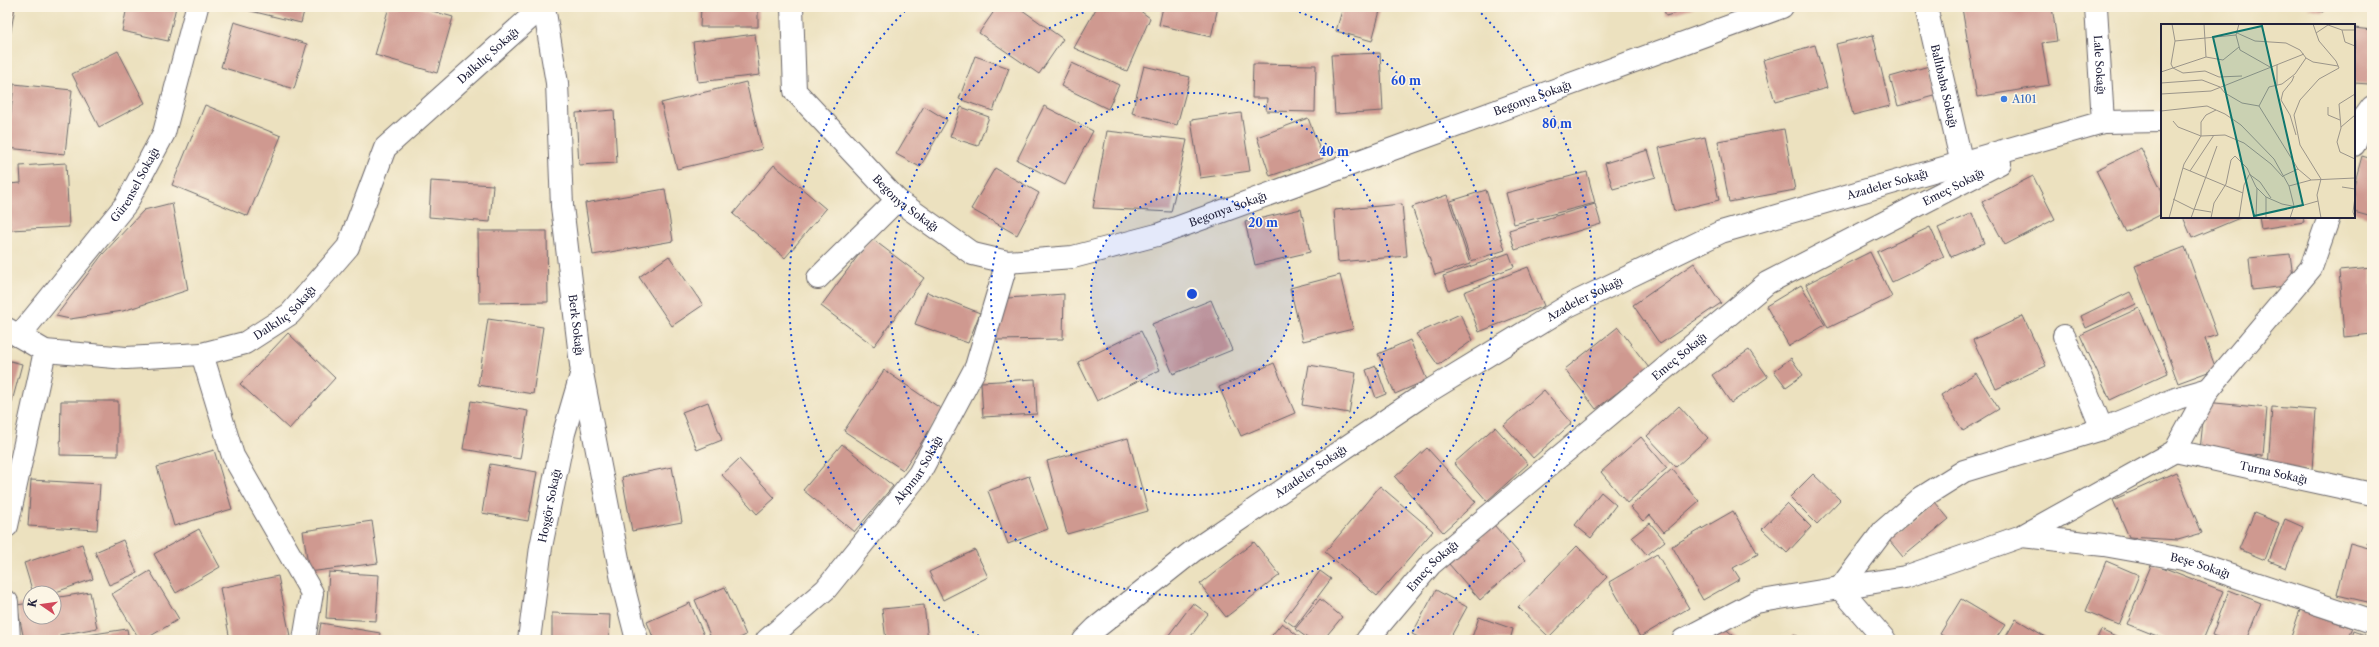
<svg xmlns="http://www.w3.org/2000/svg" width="2379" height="647" viewBox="0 0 2379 647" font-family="'Libre Caslon Text',serif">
<rect width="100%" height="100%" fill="#fcf5e5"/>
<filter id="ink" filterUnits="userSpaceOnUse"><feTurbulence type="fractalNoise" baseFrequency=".025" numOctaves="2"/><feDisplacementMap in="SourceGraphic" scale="8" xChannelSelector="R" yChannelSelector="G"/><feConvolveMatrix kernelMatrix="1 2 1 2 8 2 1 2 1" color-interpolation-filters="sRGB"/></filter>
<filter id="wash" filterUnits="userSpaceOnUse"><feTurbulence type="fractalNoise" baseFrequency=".012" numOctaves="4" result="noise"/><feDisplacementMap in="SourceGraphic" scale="16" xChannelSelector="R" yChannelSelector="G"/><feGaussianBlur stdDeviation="0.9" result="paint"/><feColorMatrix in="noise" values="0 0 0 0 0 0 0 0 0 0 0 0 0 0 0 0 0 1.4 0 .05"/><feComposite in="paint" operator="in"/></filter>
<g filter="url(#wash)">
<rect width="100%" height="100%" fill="#ece1bf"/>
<g id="blocks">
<g fill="#cf9990">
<path d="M7 7H15L8 48 7 47Z"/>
<path d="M127 7H176L168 41 122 31Z"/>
<path d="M234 7H305L301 23Z"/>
<path d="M389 7H418L453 17 437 73 375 55Z"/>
<path d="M701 7H758V27H700Z"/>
<path d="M997 7H1018L1063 39 1039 74 979 33Z"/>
<path d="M1097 7H1135L1150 18 1127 71 1074 48Z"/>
<path d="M1163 7H1218L1211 37 1159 25Z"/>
<path d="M1343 7H1381L1372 41 1336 31Z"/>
<path d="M1663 7H1695L1666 16Z"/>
<path d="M1968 7H2052L2057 41 2042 43 2049 85 1977 97 1962 8Z"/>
<path d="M2307 7H2324L2323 12Z"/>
<path d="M234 22 307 44 294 89 221 67Z"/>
<path d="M2354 28 2372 30 2369 84 2354 83Z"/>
<path d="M755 34 760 75 698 82 693 42Z"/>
<path d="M1873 35 1890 106 1853 115 1836 44Z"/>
<path d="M1815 45 1827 88 1775 102 1763 60Z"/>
<path d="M118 51 145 103 99 127 72 74Z"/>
<path d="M1380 53 1383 111 1335 114 1331 55Z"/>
<path d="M975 56 1009 68 993 111 959 99Z"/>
<path d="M1072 63 1119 85 1108 109 1061 86Z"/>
<path d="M1253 64 1316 65 1315 112 1266 111 1267 98H1252Z"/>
<path d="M1144 66 1190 77 1177 125 1132 113Z"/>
<path d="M1929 66 1938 95 1898 106 1890 77Z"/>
<path d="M746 82 762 149 677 169 661 103Z"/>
<path d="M14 84 72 90 65 154 7 148Z"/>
<path d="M205 105 281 136 248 216 172 185Z"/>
<path d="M924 106 947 120 920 167 896 154Z"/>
<path d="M1044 106 1093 131 1065 185 1017 160Z"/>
<path d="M961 107 989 117 978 146 950 137Z"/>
<path d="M614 110 617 163 579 165 576 113Z"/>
<path d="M1241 113 1250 171 1200 178 1191 120Z"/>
<path d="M1308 118 1323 158 1270 176 1257 137Z"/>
<path d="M1784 129 1795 190 1729 202 1718 141Z"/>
<path d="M1107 131 1187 140 1171 212 1093 208Z"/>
<path d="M1705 137 1719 200 1674 211 1659 148Z"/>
<path d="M2141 148 2162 191V214L2126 232 2096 170Z"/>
<path d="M1648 150 1656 177 1613 189 1605 163Z"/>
<path d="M2362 156 2372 159V217L2354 212V185Z"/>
<path d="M66 163 69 227 10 230 8 184 21 183 20 166Z"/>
<path d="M774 165 826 209 785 258 733 214Z"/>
<path d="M995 168 1039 193 1017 235 971 209Z"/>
<path d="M1587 172 1595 203 1514 224 1506 193Z"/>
<path d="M2033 176 2055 219 2005 245 1982 202Z"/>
<path d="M431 181 493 185 490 222 429 217Z"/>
<path d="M665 189 673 241 593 255 585 203Z"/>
<path d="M1486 190 1505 250 1471 261 1451 201Z"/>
<path d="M1447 195 1470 264 1435 275 1412 207Z"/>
<path d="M172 203 188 290 123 311 70 319 56 316 102 255 144 210Z"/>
<path d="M1402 204 1407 256 1338 262 1334 210Z"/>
<path d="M1595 204 1601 224 1515 250 1509 230Z"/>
<path d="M1301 209 1310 252 1255 265 1245 222Z"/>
<path d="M1972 213 1984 243 1951 257 1938 228Z"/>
<path d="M2183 217H2242L2192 238Z"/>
<path d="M2259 217H2303L2304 222 2261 229Z"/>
<path d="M1930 227 1944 257 1892 282 1877 252Z"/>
<path d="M478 231H547L548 302 479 303Z"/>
<path d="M871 238 924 278 874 346 821 306Z"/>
<path d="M2185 247 2217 335 2205 339 2216 369 2178 383 2135 266Z"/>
<path d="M1870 252 1892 297 1828 328 1806 284Z"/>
<path d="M1509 253 1514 267 1449 291 1443 276Z"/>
<path d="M2290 254 2294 285 2252 290 2249 258Z"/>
<path d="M669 256 703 305 672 326 639 277Z"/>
<path d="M1694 263 1721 303 1660 344 1633 305Z"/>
<path d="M1528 267 1544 306 1479 332 1464 292Z"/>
<path d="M2372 268V334L2344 337 2339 271Z"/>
<path d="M1340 275 1353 329 1303 341 1290 288Z"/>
<path d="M1801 285 1825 325 1789 346 1766 306Z"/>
<path d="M927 292 980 313 968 343 915 324Z"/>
<path d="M2130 292 2136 304 2086 328 2081 316Z"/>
<path d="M1064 294 1063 339 994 340 1008 298Z"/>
<path d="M1211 300 1232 350 1173 374 1152 324Z"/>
<path d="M2139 308 2168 373 2110 400 2080 335Z"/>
<path d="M1460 314 1473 340 1438 365 1416 334Z"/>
<path d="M2023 316 2046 366 1996 389 1973 340Z"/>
<path d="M488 319 543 327 533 394 478 385Z"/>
<path d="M1618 327 1649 368 1596 409 1565 369Z"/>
<path d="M1141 331 1160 370 1097 401 1078 362Z"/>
<path d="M288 333 335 378 289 429 240 384Z"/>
<path d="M1410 340 1427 380 1395 394 1378 354Z"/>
<path d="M1749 350 1768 377 1731 403 1712 375Z"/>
<path d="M1791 358 1803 375 1786 387 1774 371Z"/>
<path d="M7 360 22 364 9 413H7Z"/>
<path d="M1274 363 1295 413 1241 436 1219 387Z"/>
<path d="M1309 365 1356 373 1349 413 1302 405Z"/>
<path d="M1376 366 1386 394 1376 398 1366 370Z"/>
<path d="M884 370 943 410 903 470 844 431Z"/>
<path d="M1976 373 1999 409 1963 431 1941 395Z"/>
<path d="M1035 379 1037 414 983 417 981 382Z"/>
<path d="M1544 390 1572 423 1533 458 1504 425Z"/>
<path d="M61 401H118V456L60 455Z"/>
<path d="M471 401 528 411 520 459 463 449Z"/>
<path d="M708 402 722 440 697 450 682 412Z"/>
<path d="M2205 402 2267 408 2263 456 2200 450Z"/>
<path d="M1679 406 1708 438 1676 467 1647 436Z"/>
<path d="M2272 407 2316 410 2312 470 2268 468Z"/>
<path d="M1495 427 1528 464 1487 501 1454 463Z"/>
<path d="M1641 437 1667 468 1627 503 1601 472Z"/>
<path d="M1128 438 1148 511 1067 534 1047 461Z"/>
<path d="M842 444 893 486 854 532 803 490Z"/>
<path d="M1427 448 1476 502 1443 532 1395 477Z"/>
<path d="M214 450 232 509 174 526 157 467Z"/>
<path d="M739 459 775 498 757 514 722 475Z"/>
<path d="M490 464 537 472 528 521 482 513Z"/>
<path d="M672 467 682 522 632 531 622 477Z"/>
<path d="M1672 469 1699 501 1664 532 1650 515 1643 521 1630 507Z"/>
<path d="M2176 472 2202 533 2178 540 2129 537 2113 500Z"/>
<path d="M1813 474 1840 500 1817 524 1790 497Z"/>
<path d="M1029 476 1048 529 1008 544 988 491Z"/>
<path d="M31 480 100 484 97 530 28 526Z"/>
<path d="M1380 486 1433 531 1377 596 1325 552Z"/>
<path d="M1601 492 1616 505 1591 538 1575 525Z"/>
<path d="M1935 502 1949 519 1903 557 1889 540Z"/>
<path d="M1787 503 1811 527 1787 553 1762 529Z"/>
<path d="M1733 511 1758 554 1733 568 1740 579 1703 600 1672 546Z"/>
<path d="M2254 513 2279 523 2265 560 2239 549Z"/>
<path d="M2285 519 2303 527 2286 568 2269 561Z"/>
<path d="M372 521 378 563 309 572 303 531Z"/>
<path d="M1650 523 1665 541 1647 555 1632 537Z"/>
<path d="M1494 525 1525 560 1480 600 1449 564Z"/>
<path d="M2372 526V545L2367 543Z"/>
<path d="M199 529 220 567 176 593 154 554Z"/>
<path d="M123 540 137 573 109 585 95 552Z"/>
<path d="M1254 542 1280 575 1226 617 1200 584Z"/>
<path d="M2350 543 2372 549V603L2337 595Z"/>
<path d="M82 544 93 579 53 593H33L24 563Z"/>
<path d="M1577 546 1607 577 1549 637 1518 607Z"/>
<path d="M975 550 988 577 943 600 929 572Z"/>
<path d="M1657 554 1689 608 1640 637 1609 582Z"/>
<path d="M2106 561 2139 575 2119 625 2086 611Z"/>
<path d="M2152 563 2223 591 2203 640H2167L2127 624Z"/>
<path d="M150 571 179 619 144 640H140L112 594Z"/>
<path d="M1320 571 1331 579 1295 627 1284 619Z"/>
<path d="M329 572 379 575 376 621 326 618Z"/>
<path d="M278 576 290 636 268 640H230L220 588Z"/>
<path d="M725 587 746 635 736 640H712L695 600Z"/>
<path d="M1436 590 1467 607 1449 640H1424L1412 634Z"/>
<path d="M2229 590 2261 603 2246 640H2225L2212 635Z"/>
<path d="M90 592 97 628 60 635 61 640H24L17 605 30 603V617H54V598Z"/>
<path d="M1320 599 1342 617 1323 640H1310L1295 629Z"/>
<path d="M1961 599 2005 625 1995 640H1950L1940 634Z"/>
<path d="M690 603 706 640H654L647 622Z"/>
<path d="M1193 603 1208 614 1188 640H1165Z"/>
<path d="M924 605 928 640H886L882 609Z"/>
<path d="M2300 610 2353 628 2348 640H2290Z"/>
<path d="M552 613 610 615 609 640H552Z"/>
<path d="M1479 617 1513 629 1510 640H1471Z"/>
<path d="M2016 619 2051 640H2004Z"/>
<path d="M321 623 380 633 379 640H318Z"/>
<path d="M1282 623 1303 640H1268Z"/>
<path d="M1723 627 1739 640H1713Z"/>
<path d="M127 629 129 640H75L74 637Z"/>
<path d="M2101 630 2122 640H2096Z"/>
<path d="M2354 631 2365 635 2363 640H2351Z"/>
<path d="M1794 634 1804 640H1791Z"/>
<path d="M2367 634 2372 636V640H2365Z"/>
</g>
</g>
</g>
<g filter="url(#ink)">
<use href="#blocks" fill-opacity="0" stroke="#696569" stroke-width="1"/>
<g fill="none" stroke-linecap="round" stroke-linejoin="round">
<defs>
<g id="minor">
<path id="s1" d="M544 7 557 83 562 206 582 373 623 585 637 640"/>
<path id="s2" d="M792 7 795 91 897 200 973 254 1007 262 1073 257 1157 235 1782 7"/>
<path id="s3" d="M1926 7 1962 164"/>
<path id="s4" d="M2096 7 2103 122"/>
<path d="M2354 145 2364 118 2372 107"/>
<path d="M818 278 897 200"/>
<path id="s5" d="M7 329 45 351 126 358 202 354 245 343 290 314 348 247 385 148 542 7"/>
<path id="s6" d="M19 336 126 204 164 133 197 7"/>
<path d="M2064 336 2102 429"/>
<path d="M202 354 233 456 312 593 304 640"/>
<path id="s7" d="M2175 451 2372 494"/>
<path d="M7 526 45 351"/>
<path id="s8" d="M2022 536 2104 545 2183 559 2372 622"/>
<path d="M1840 588 1883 531 1921 498 1964 471 2102 429 2178 398 2209 389"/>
<path d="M1840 588 1885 640"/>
<path d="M7 602 9 640"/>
<path id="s9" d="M529 640 541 547 564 433 581 375"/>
<path id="s10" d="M767 640 826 589 919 474 976 367 1007 262"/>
<path id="s11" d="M1084 640 1096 628 1193 551 1429 391 1568 306 1721 232 2103 122 2162 121"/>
<path id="s12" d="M1367 640 1431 564 1767 283 2000 163"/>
<path d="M1683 640 1756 602 1905 577 2022 536 2175 451 2209 389 2311 268 2329 217"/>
</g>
</defs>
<use href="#minor" stroke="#696569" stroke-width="24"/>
<use href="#minor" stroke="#fff" stroke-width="22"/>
</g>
</g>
<circle cx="1192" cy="294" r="101" fill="#1d4ed8" fill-opacity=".12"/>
<g fill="none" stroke="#1d4ed8" stroke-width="2" stroke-dasharray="2 4">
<circle cx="1192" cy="294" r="101"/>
<circle cx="1192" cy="294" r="201"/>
<path d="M1288 8A302 302 0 1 1 1096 8"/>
<path d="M984 639A403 403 0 0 1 907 9M1477 9A403 403 0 0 1 1400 639"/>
</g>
<circle fill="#3f7fe0" stroke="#fcf5e5" stroke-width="1.5" cx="2004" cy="99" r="4"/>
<g text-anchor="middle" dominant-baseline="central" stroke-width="3" stroke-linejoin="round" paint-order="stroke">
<g font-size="11" fill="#22223b" stroke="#fcf5e5">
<text stroke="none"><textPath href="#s5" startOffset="632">Dalkılıç Sokağı</textPath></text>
<text stroke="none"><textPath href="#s4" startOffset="58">Lale Sokağı</textPath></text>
<text stroke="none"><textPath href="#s3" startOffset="81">Ballıbaba Sokağı</textPath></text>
<text stroke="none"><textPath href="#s2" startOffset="914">Begonya Sokağı</textPath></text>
<text stroke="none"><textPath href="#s6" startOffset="191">Gürensel Sokağı</textPath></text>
<text stroke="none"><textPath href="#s11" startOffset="932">Azadeler Sokağı</textPath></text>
<text stroke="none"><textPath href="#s12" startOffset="747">Emeç Sokağı</textPath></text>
<text stroke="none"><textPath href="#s2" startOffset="242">Begonya Sokağı</textPath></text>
<text stroke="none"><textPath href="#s2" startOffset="590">Begonya Sokağı</textPath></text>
<text stroke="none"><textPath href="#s11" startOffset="607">Azadeler Sokağı</textPath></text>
<text stroke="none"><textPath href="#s5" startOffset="296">Dalkılıç Sokağı</textPath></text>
<text stroke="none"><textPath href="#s1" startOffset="320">Berk Sokağı</textPath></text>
<text stroke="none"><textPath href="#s12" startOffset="423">Emeç Sokağı</textPath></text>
<text stroke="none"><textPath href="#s10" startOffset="229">Akpınar Sokağı</textPath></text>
<text stroke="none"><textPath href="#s11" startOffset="283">Azadeler Sokağı</textPath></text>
<text stroke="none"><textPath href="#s7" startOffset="101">Turna Sokağı</textPath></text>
<text stroke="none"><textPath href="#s9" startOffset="136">Hoşgör Sokağı</textPath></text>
<text stroke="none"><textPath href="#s8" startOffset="181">Beşe Sokağı</textPath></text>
<text stroke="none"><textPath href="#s12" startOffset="99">Emeç Sokağı</textPath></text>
</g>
<g font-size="11" fill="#366cbe" stroke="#fcf5e5" text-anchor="start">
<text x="2012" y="99">A101</text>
</g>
</g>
<g transform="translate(2161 24)">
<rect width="194" height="194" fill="#ece1bf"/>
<path fill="none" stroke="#9b958a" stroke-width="1" d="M11 0 14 17 10 40 12 44 22 49 44 47 58 53 81 52M78 0 75 11 79 26 109 43M152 0 158 17 175 37 178 44 158 55 139 76 133 91 139 121 160 155 156 171 160 194M181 6 184 18 194 22M76 9 94 17 125 19 139 26 145 34 134 50 121 60 108 63 98 82 137 145 150 156M155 9 167 1 181 6H194M14 17 75 11M45 33 62 36 78 23M145 34 152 38 177 42M0 48 45 33 43 0M133 52 131 57 122 68 120 76 129 91 135 111M0 59 41 56 59 63 64 69 81 79 98 82M116 61V41M0 70 50 67 143 30M194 70 178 80 180 104 176 118 179 128 194 135M167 83V91L179 96M0 87 46 82 64 90 80 101 113 135 128 162 133 182 129 194M12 97 17 103 40 112 64 111 83 119 110 140 122 153M180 103 194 91M22 144 82 169M29 147 53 111M88 150 99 158 110 174M122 152 137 145M128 162 150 156 194 154M181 163 194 165M12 175 32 185 50 188M8 194 23 140 40 112V98L45 91 55 86M30 194 56 122M50 194 53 179 65 160 70 136 74 132 86 144 95 163 105 173 121 180 136 183 157 177M78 194 83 161 88 151M95 194 96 164M105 194V173M194 194 192 188 194 173"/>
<path fill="#0f766e" fill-opacity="0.15" stroke="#0f766e" stroke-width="2" d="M101 2 142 181 93 192 52 13Z"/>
<rect width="194" height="194" fill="none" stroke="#22223b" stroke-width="2"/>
</g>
<circle cx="1192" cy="294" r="6" fill="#1d4ed8" stroke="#fcf5e5" stroke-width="2"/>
<g font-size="12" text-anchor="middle" font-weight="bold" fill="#1d4ed8" stroke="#fcf5e5" stroke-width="3" stroke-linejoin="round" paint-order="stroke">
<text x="1406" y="85">60 m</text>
<text x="1557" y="128">80 m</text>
<text x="1334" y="156">40 m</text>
<text x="1263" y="227">20 m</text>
</g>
<rect width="2379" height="647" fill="none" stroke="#fcf5e5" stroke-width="24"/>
<g transform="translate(42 605) rotate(283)"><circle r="19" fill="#fcf5e5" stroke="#a5a1a1"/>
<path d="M0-3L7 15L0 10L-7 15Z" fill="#d1495b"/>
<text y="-6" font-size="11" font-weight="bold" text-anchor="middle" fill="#22223b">K</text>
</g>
</svg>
